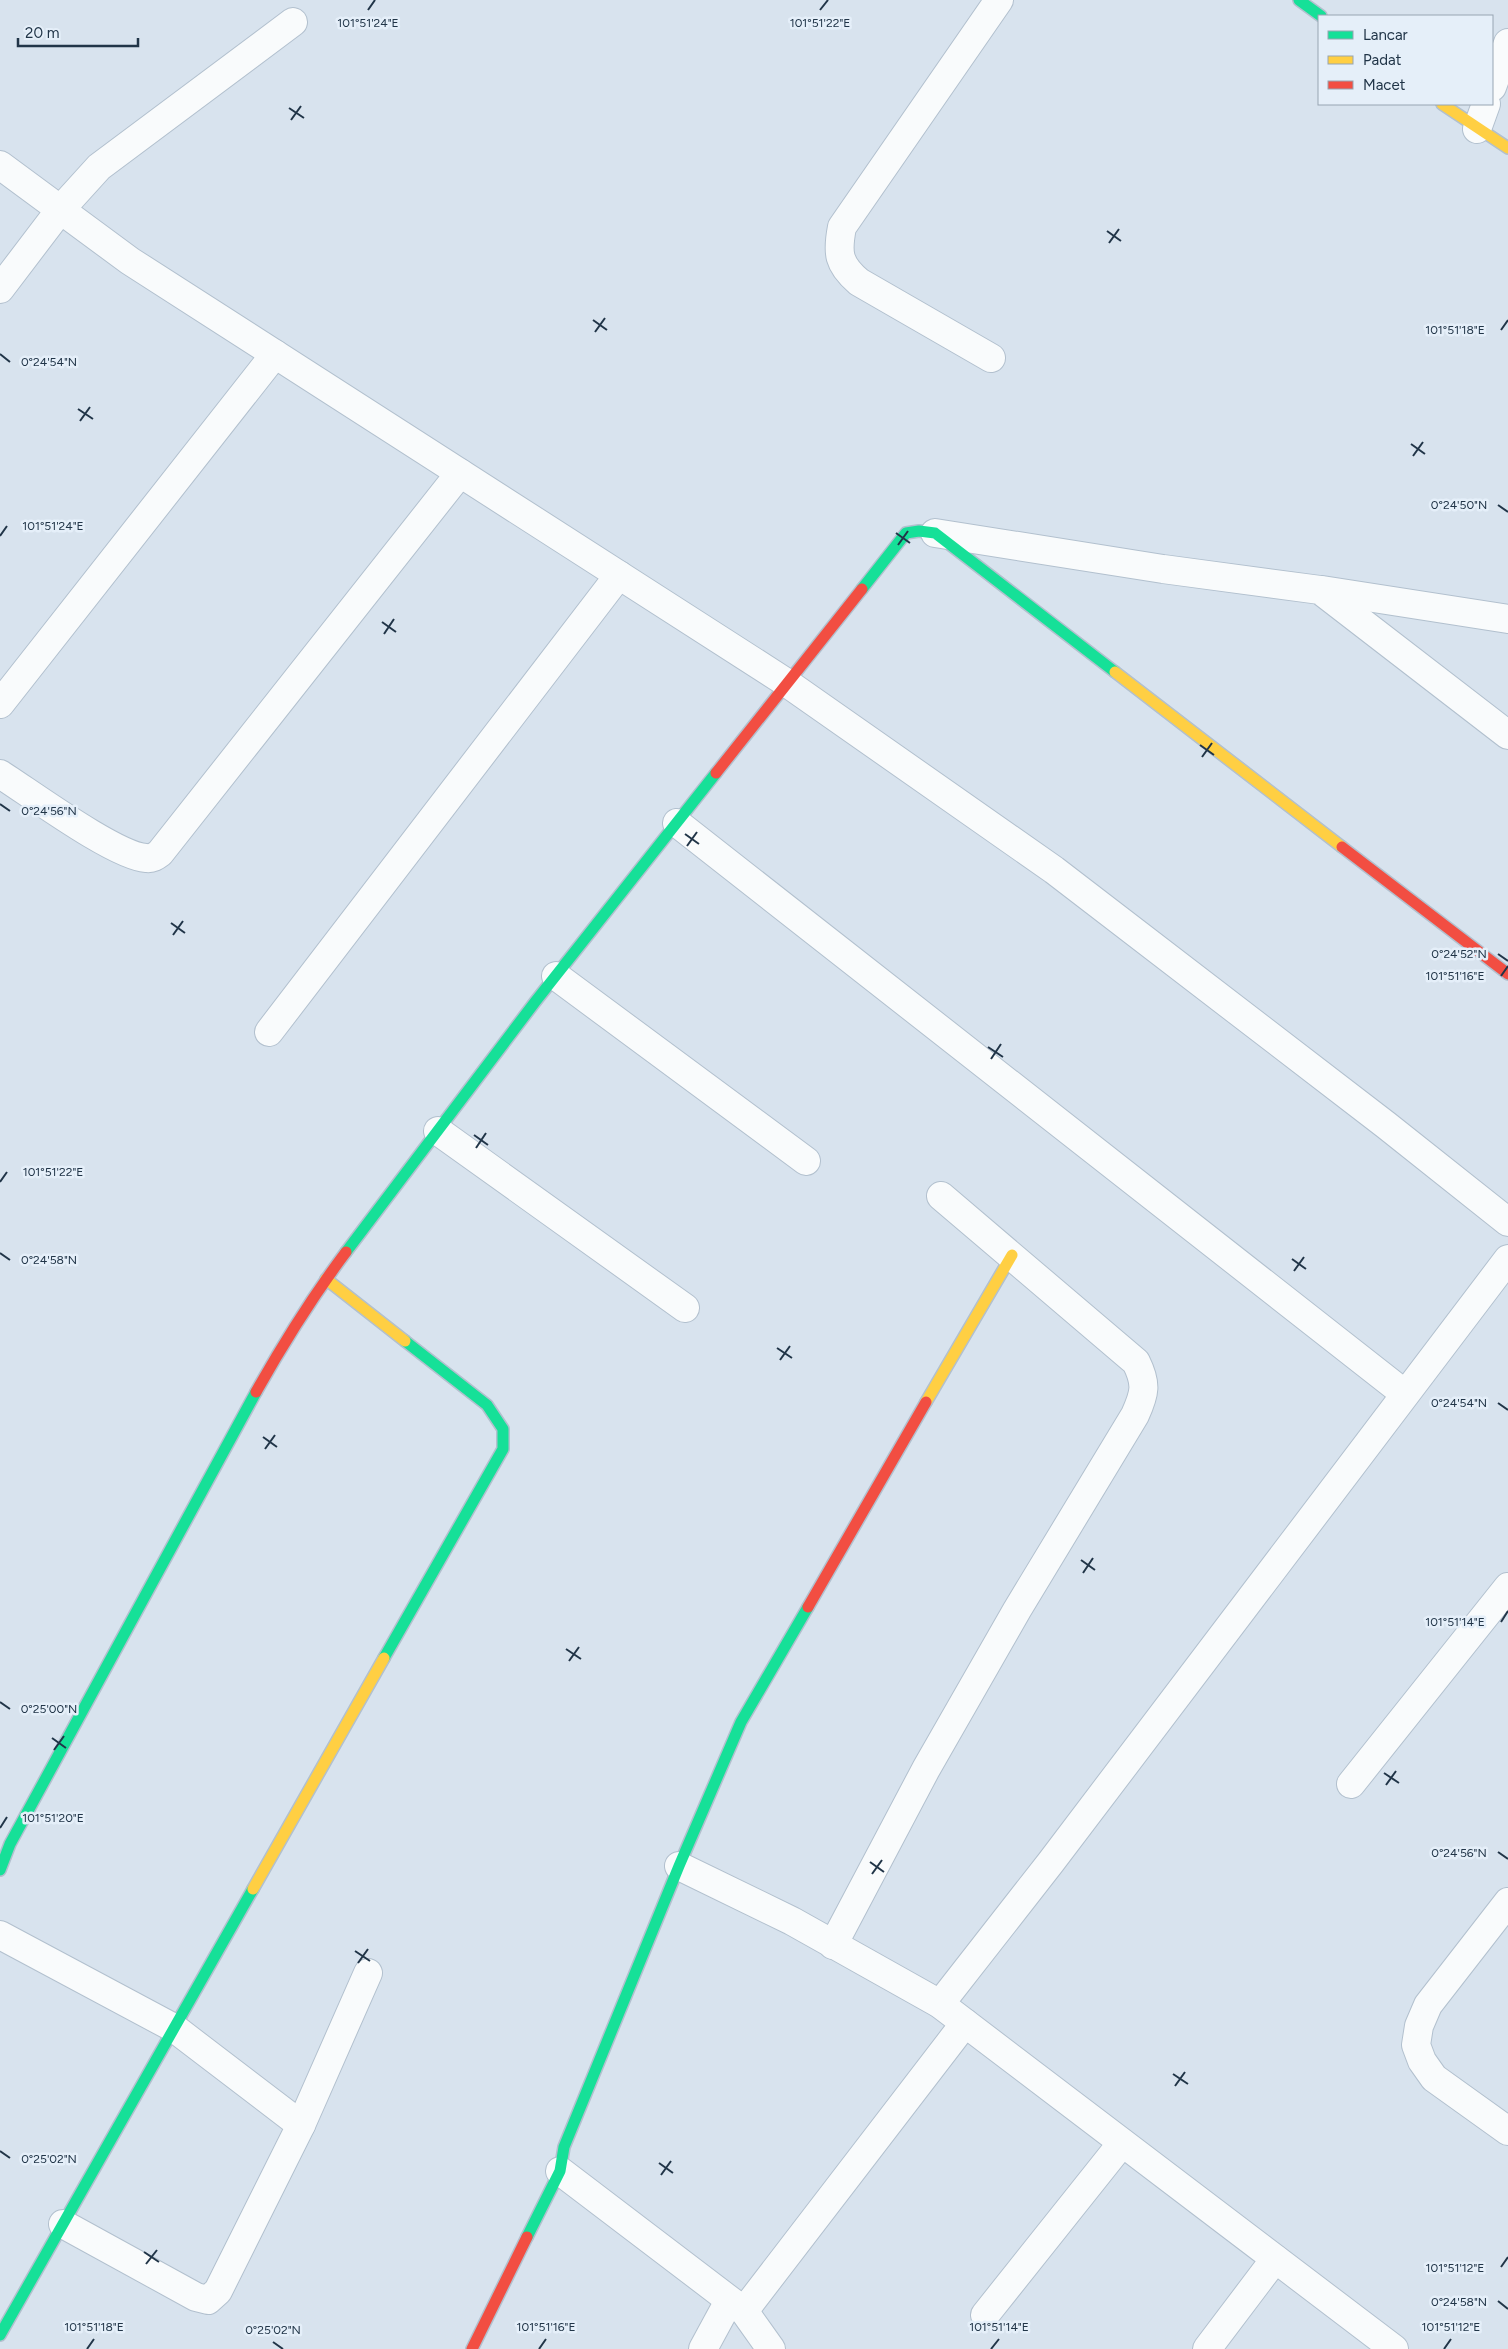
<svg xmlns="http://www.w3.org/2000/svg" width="1508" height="2349" viewBox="0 0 1508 2349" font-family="Figtree,sans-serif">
<rect width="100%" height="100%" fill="#d8e3ee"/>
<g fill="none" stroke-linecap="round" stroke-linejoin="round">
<defs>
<g id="street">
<path d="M1492 87 1508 43"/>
<path d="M1477 129 1486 104"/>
<path d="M0 165 130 261 787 683 1054 870 1386 1125 1508 1222"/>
<path d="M0 289 60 210 99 167 293 22"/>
<path d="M991 358 859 282C838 264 837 253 842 227L999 0"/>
<path d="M935 533 1163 569 1320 590 1508 735"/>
<path d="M1322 590 1508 619"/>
<path d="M0 704 275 354"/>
<path d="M0 774C30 793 115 856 146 858 152 859 156 856 160 853L460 473"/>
<path d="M677 823 1405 1394"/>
<path d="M556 976 806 1161"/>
<path d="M269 1032 619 575"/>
<path d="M438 1131 685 1308"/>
<path d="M1351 1784 1508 1587"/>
<path d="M679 1866 792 1921 940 2004 1394 2349"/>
<path d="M1508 1902 1428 2005 1419 2026 1416 2045 1422 2061 1434 2078 1508 2131"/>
<path d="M0 1935 174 2028 301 2125"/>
<path d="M833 1945 926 1769 1017 1610 1135 1415C1145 1393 1147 1384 1136 1362L941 1196"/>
<path d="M940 2004 1051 1862 1508 1259"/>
<path d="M560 2171 744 2311 771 2349"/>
<path d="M63 2224 196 2297 208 2300 218 2291 301 2125 368 1973"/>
<path d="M744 2311 965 2023"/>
<path d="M985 2315 1122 2143"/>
<path d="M703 2349 729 2301"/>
<path d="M1207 2349 1275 2259"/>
</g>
<g id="fast">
<path d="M1299 0 1321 16"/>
<path d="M862 589 906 533 919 531 935 533 1115 672"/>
<path d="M346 1252 535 1002 716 773"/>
<path d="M384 1658 503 1449V1429L487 1405 405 1341"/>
<path d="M0 1870 10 1844 256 1392"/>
<path d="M527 2237 560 2171 564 2147 679 1866 741 1722 808 1607"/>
<path d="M0 2335 253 1889"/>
</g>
<g id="slow">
<path d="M1442 104 1508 148"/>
<path d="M1115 672 1342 847"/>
<path d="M326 1279 405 1341"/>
<path d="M926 1402 1012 1255"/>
<path d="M253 1889 384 1658"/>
</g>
<g id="jam">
<path d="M716 773 862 589"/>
<path d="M1342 847 1508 974"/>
<path d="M256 1392C283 1344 313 1296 346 1252"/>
<path d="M808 1607 926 1402"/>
<path d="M472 2349 527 2237"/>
</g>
</defs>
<use href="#street" stroke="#b2c0ce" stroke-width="30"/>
<use href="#fast" stroke="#b2c0ce" stroke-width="14"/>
<use href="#slow" stroke="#b2c0ce" stroke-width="14"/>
<use href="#jam" stroke="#b2c0ce" stroke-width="14"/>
<use href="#street" stroke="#f9fbfc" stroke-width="28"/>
<use href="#fast" stroke="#16e098" stroke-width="11"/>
<use href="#slow" stroke="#ffcf43" stroke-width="11"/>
<use href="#jam" stroke="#f24e42" stroke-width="11"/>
</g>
<path fill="none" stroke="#213548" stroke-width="2" d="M368 10 375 0M820 10 828 0M289 108 304 118M291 120 301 106M1107 231 1121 241M1109 243 1119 229M593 320 607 330M1501 330 1508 320M595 332 605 318M0 354 10 362M78 409 93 419M80 421 90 407M1411 444 1425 454M1413 456 1423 442M1498 505 1508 512M896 533 910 543M0 536 7 526M898 545 908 531M382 622 396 632M384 634 394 619M1200 745 1214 755M1202 757 1212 743M0 804 10 811M685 834 699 844M687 846 697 832M171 923 185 933M173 935 183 921M1498 954 1508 961M1501 976 1508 966M988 1047 1003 1057M991 1059 1001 1044M474 1135 488 1145M476 1148 486 1133M0 1182 7 1172M0 1253 10 1260M1292 1259 1306 1269M1294 1271 1304 1257M777 1348 792 1358M780 1360 790 1346M1498 1403 1508 1410M263 1437 277 1447M265 1449 275 1435M1081 1560 1095 1570M1083 1573 1093 1558M1501 1622 1508 1611M566 1649 581 1659M569 1661 579 1647M0 1702 10 1709M52 1738 66 1748M54 1750 64 1736M1384 1773 1399 1783M1386 1785 1396 1771M0 1828 7 1817M1498 1852 1508 1859M870 1862 884 1872M872 1874 882 1860M355 1951 370 1961M358 1963 368 1949M1173 2074 1188 2084M1175 2086 1185 2072M0 2151 10 2158M659 2163 673 2173M661 2175 671 2161M144 2252 159 2262M146 2264 157 2250M1501 2267 1508 2257M1498 2301 1508 2309M273 2342 283 2349M87 2349 94 2339M539 2349 546 2339M991 2349 999 2339M1444 2349 1451 2339"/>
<g font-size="12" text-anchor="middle" fill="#213548" stroke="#e5eff9" stroke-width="5" stroke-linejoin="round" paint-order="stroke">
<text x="368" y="27">101°51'24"E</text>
<text x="820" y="27">101°51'22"E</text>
<text x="1455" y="334">101°51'18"E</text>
<text x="49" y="366">0°24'54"N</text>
<text x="1459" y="509">0°24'50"N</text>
<text x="53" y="530">101°51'24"E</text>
<text x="49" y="815">0°24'56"N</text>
<text x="1459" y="958">0°24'52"N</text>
<text x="1455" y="980">101°51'16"E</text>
<text x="53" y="1176">101°51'22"E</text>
<text x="49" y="1264">0°24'58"N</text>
<text x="1459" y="1407">0°24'54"N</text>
<text x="1455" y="1626">101°51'14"E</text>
<text x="49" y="1713">0°25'00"N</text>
<text x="53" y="1822">101°51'20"E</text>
<text x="1459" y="1857">0°24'56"N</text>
<text x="49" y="2163">0°25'02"N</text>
<text x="1455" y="2272">101°51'12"E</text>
<text x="1459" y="2306">0°24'58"N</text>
<text x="94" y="2331">101°51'18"E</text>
<text x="546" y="2331">101°51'16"E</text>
<text x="999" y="2331">101°51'14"E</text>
<text x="1451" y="2331">101°51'12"E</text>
<text x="273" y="2334">0°25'02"N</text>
</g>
<rect x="1318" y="15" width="175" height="90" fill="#e5eff9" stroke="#97a5b2"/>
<rect x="1328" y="31" width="25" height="8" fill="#16e098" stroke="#97a5b2"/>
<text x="1363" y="40" font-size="15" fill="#213548">Lancar</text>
<rect x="1328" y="56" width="25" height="8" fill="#ffcf43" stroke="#97a5b2"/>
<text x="1363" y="65" font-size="15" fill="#213548">Padat</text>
<rect x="1328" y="81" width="25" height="8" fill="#f24e42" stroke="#97a5b2"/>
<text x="1363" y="90" font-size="15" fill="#213548">Macet</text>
<path d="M18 38v8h120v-8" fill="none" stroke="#213548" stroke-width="2.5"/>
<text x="25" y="38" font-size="15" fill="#213548" stroke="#e5eff9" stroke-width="4" paint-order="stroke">20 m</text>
</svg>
